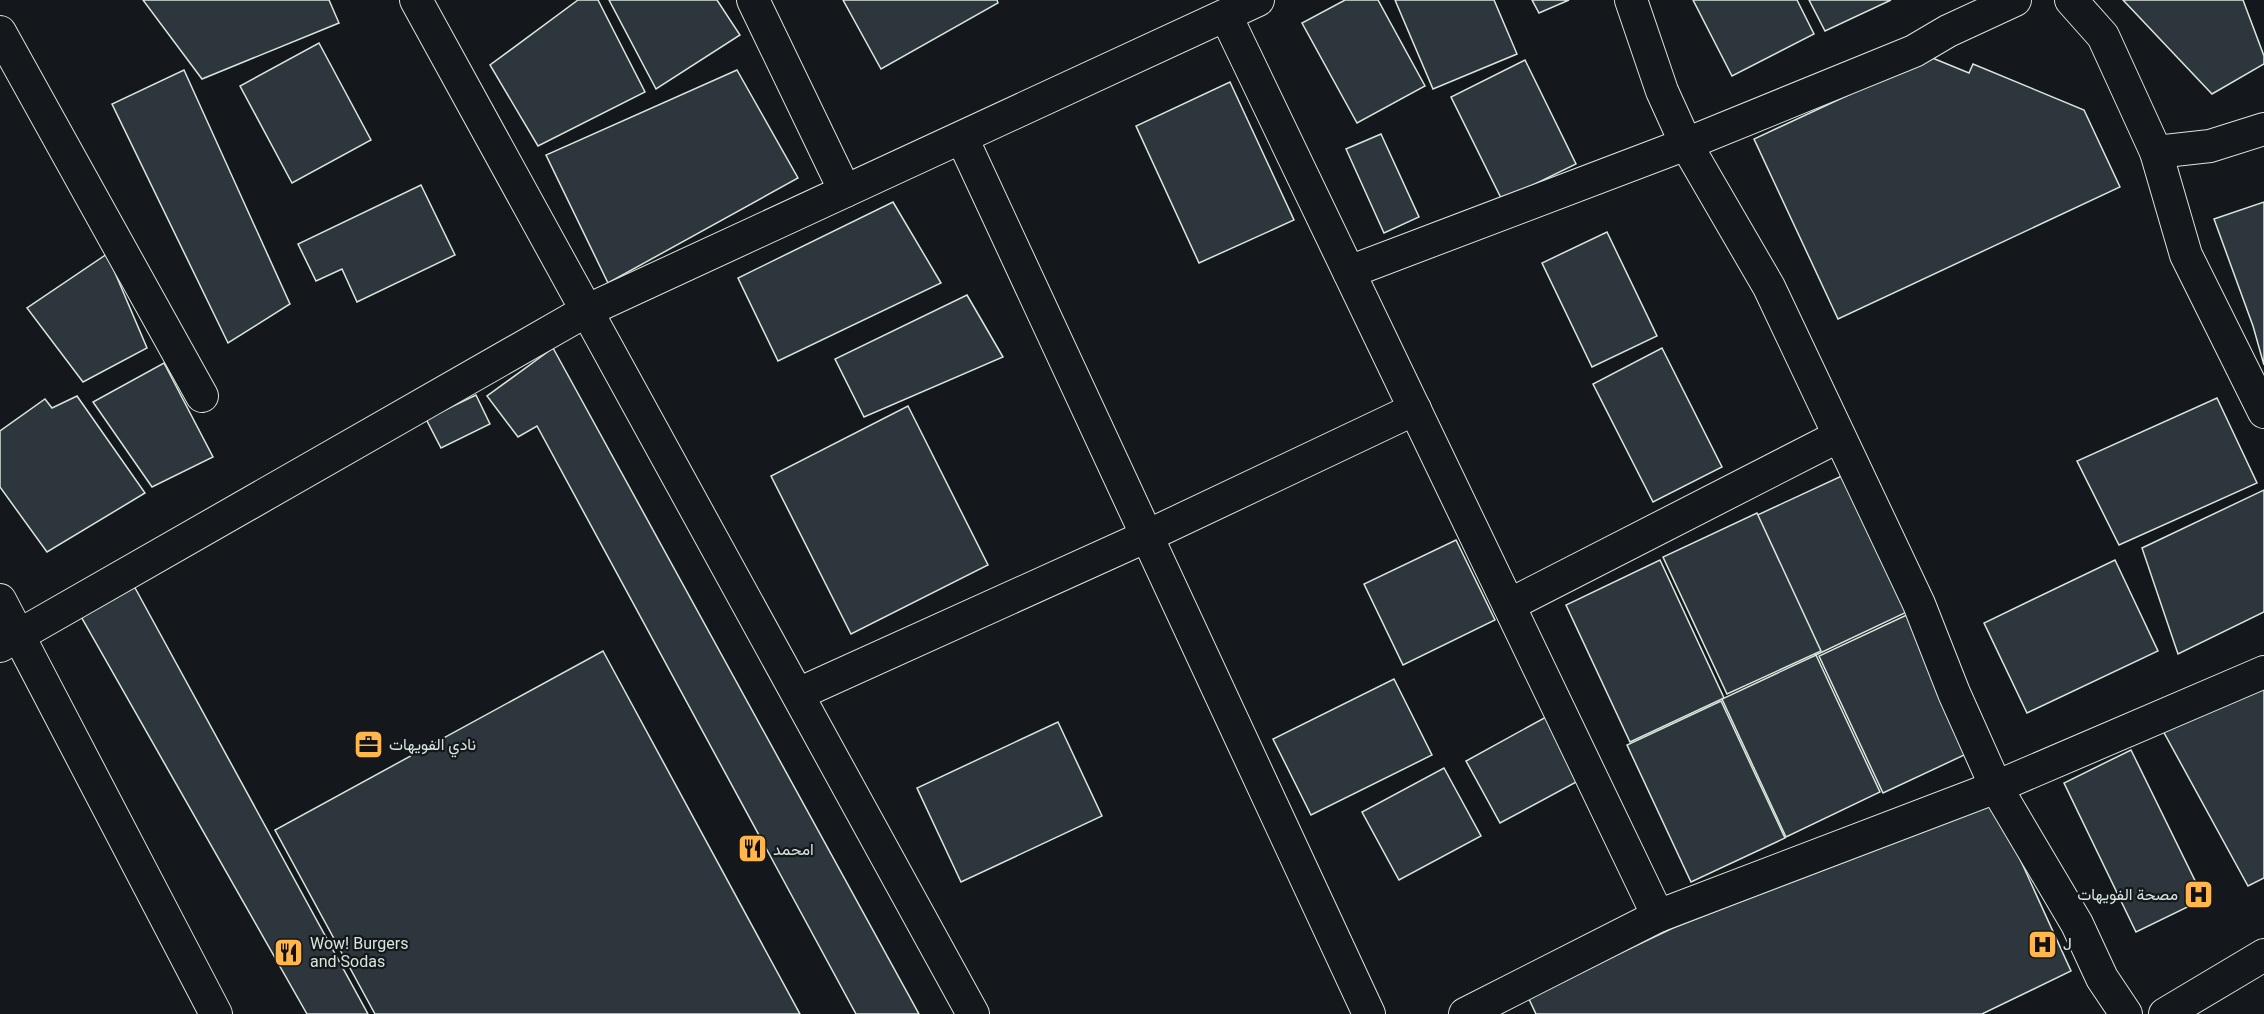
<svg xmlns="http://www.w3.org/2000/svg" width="2264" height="1014" viewBox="0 0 2264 1014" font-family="Roboto,Vazirmatn,sans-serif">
<rect width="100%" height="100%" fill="#14181c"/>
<g fill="#2c363c" stroke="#d8e6dc" stroke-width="1.5">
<path d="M143 0H329L339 23 202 79Z"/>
<path d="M578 0H598L645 92 538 146 490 65Z"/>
<path d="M609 0H717L740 35 656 89Z"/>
<path d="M843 0H997L998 3 881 69Z"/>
<path d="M1345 0H1378L1425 86 1357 123 1302 23Z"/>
<path d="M1395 0H1494L1517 54 1433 89Z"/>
<path d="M1532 0H1569L1539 13Z"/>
<path d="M1693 0H1797L1814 34 1732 76Z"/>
<path d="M1809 0H1891L1825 31Z"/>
<path d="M2123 0H2243L2264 56V64L2212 94Z"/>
<path d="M319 43 371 140 292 183 240 86Z"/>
<path d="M1930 57 1969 73 1973 64 2084 110 2120 187 1838 319 1754 139Z"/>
<path d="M1525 60 1576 164 1502 200 1451 97Z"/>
<path d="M184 70 290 304 228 343 112 104Z"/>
<path d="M737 70 798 178 608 283 546 155Z"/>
<path d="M1230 82 1294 220 1199 263 1136 126Z"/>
<path d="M1381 134 1419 217 1384 233 1346 149Z"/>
<path d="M421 185 455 255 357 302 342 269 316 281 298 244Z"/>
<path d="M893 202 941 283 778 361 738 278Z"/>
<path d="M2264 202V365L2253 326 2214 219Z"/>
<path d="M1607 232 1657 336 1592 367 1542 263Z"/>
<path d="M107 254 147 348 83 382 27 308Z"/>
<path d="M967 295 1003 357 864 417 835 359Z"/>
<path d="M553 348 919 1014H856L537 426 518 437 487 396Z"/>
<path d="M1662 348 1722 467 1653 502 1593 384Z"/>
<path d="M164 363 213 457 152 487 93 402Z"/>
<path d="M476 395 490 424 441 448 426 419Z"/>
<path d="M77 396 145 493 47 552 0 487V431L45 399 52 408Z"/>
<path d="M2217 398 2257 483 2119 545 2077 461Z"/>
<path d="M908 406 988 565 851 634 771 476Z"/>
<path d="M1846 474 1909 611 1816 655 1751 518Z"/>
<path d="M2264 490V612L2178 654 2142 548Z"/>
<path d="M1757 513 1821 651 1727 694 1663 557Z"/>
<path d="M1456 540 1495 620 1403 665 1364 584Z"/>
<path d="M1660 560 1724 698 1630 742 1566 605Z"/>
<path d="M2115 560 2158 651 2027 713 1984 623Z"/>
<path d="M134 586 368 1014H307L79 613Z"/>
<path d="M1913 612 1977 749 1883 793 1819 656Z"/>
<path d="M603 651 800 1014H375L275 830Z"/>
<path d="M1816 655 1880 792 1786 837 1722 699Z"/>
<path d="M1394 679 1432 755 1311 815 1273 739Z"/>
<path d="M2260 683 2264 690V878L2248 886 2162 729Z"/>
<path d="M1721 701 1785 838 1691 882 1627 745Z"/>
<path d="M1546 717 1580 780 1500 823 1466 761Z"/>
<path d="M1058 722 1102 816 961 882 917 788Z"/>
<path d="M2131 750 2204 899 2136 932 2064 783Z"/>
<path d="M1444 768 1481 836 1399 880 1362 812Z"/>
<path d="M1994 802 2071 971 1982 1014H1536L1528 997 1673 928Z"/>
</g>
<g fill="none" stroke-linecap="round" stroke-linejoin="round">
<defs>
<g id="street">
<path d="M416 0 973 1014"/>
<path d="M753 0 845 191"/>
<path d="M1631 0 1662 91 1686 144 1769 287 1919 604 1954 693 1996 787 2077 924 2102 978 2126 1014"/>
<path d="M2071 0 2103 36 2156 152 2186 255 2264 412"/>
<path d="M1226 16 1658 916"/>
<path d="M0 32 202 396"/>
<path d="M962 138 1369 1014"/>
<path d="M2156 152 2210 146 2264 129"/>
<path d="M1349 272 1686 144 1914 51 1948 31 2015 0"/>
<path d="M0 600 216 1014"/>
<path d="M1509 605 1837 437"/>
<path d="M0 646 586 311 1258 0"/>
<path d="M798 694 1147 536 1415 409"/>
<path d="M1465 1014 1658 916 1996 787 2264 672"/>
<path d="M2165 1014 2264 955"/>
</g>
</defs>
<use href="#street" stroke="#d8e6dc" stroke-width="34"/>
<use href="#street" stroke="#14181c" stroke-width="32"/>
</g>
<defs>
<symbol id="office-square" viewBox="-11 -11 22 22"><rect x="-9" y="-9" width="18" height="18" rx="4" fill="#ffb74d" stroke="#14181c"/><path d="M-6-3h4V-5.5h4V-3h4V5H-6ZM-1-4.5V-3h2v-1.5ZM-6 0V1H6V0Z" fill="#111"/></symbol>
<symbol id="restaurant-square" viewBox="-11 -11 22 22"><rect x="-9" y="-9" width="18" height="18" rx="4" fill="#ffb74d" stroke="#14181c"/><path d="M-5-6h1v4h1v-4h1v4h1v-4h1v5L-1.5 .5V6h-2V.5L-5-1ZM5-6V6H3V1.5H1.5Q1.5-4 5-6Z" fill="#111"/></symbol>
<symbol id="hospital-square" viewBox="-11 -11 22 22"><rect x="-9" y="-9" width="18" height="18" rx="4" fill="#ffb74d" stroke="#14181c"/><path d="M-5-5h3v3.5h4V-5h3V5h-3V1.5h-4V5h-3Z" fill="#111"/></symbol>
</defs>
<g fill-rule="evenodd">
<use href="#office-square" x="352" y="728" width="33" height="33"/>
<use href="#restaurant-square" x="736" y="832" width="33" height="33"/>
<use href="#hospital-square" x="2182" y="878" width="33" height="33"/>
<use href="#hospital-square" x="2026" y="928" width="33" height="33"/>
<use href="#restaurant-square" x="272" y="936" width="33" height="33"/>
</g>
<g text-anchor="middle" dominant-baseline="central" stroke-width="4.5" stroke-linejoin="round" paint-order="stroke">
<g font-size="16" fill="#d8e6dc" stroke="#14181c" text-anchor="start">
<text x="389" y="744">نادي الفويهات</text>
<text x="773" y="849">امحمد</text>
<text x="2178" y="894" text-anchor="end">مصحة الفويهات</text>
<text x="310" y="943">Wow! Burgers<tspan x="310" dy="18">and Sodas</tspan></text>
<text x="2063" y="944">J</text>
</g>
</g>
</svg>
